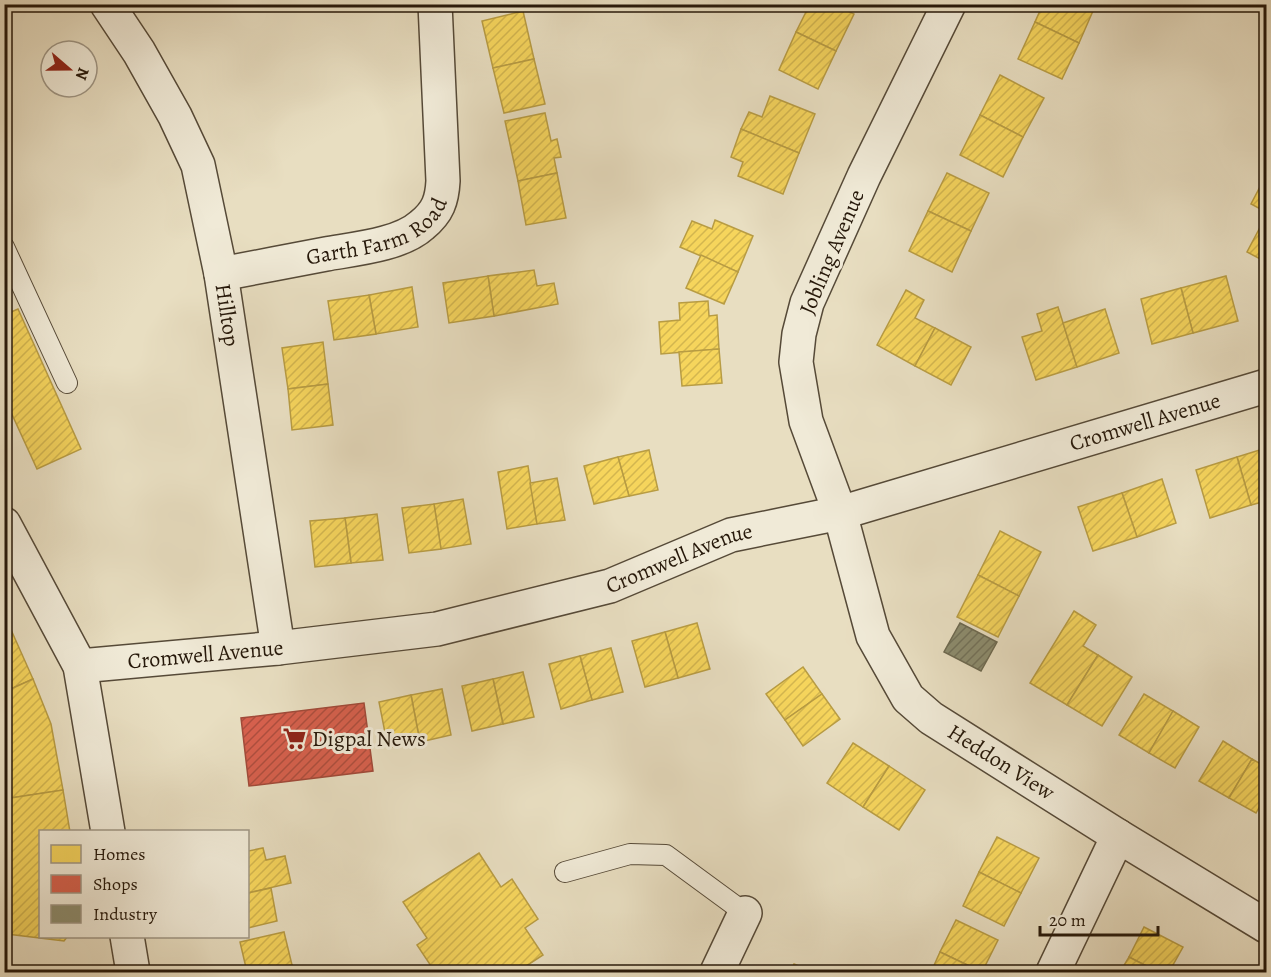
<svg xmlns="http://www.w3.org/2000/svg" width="1271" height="977" viewBox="0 0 1271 977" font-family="Alegreya,serif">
<defs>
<pattern id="homes-hatch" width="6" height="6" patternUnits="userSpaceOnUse" patternTransform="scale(1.5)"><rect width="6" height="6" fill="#f6d55c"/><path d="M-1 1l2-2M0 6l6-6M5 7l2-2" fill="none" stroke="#d3b64f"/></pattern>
<pattern id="shops-hatch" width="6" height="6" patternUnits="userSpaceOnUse" patternTransform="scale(1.5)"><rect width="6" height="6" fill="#d6604d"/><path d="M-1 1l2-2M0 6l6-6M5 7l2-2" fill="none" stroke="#ad4e3e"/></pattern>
<pattern id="industry-hatch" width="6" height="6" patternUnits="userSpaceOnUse" patternTransform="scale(1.5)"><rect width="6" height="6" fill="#8c8c6e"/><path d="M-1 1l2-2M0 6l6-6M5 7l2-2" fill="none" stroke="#727159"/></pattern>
</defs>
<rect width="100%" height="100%" fill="#e8dec1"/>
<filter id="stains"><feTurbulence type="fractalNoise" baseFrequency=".00333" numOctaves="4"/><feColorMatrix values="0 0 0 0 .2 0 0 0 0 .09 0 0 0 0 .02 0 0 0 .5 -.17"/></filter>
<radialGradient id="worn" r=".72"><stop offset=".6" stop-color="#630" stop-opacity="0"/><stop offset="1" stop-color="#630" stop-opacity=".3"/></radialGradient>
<g fill="url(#homes-hatch)" stroke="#b89c43" stroke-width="1.5">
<path d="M810 4H834L854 14 836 51 796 32Z"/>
<path d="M1043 4H1096L1079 43 1035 22Z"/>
<path d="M523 11 534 59 493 68 482 21Z"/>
<path d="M1035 22 1079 43 1062 79 1018 59Z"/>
<path d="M796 32 836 51 818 89 779 70Z"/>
<path d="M534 59 545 104 504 113 493 68Z"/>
<path d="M1000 75 1044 98 1023 137 980 115Z"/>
<path d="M770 96 815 114 799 153 741 129 749 112 762 117Z"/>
<path d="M545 113 551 141 557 139 561 157 554 158 557 173 518 181 505 121Z"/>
<path d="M980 115 1023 137 1003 177 960 155Z"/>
<path d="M741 129 799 153 783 194 738 176 743 162 731 157Z"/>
<path d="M557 173 566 218 526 225 518 181Z"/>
<path d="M947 173 989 193 971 231 928 211Z"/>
<path d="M1263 181 1266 183V212L1251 204Z"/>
<path d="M928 211 971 231 952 272 909 251Z"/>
<path d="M1266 216V262L1247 252Z"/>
<path d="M715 220 753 236 738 272 680 247 692 221 712 229Z"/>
<path d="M701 255 738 272 724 304 686 288Z"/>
<path d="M534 270 537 286 554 283 558 304 494 316 488 276Z"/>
<path d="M488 276 494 316 449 323 443 283Z"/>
<path d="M1226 276 1238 321 1193 333 1181 288Z"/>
<path d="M412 287 418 327 376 334 369 295Z"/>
<path d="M1181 288 1193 333 1152 344 1141 299Z"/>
<path d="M906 290 924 300 915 318 935 328 915 366 877 345Z"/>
<path d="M369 295 376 334 334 340 328 301Z"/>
<path d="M708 301 709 316 717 315 719 349 661 354 659 322 680 320 679 303Z"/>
<path d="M1058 307 1077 367 1036 380 1022 337 1042 331 1037 314Z"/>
<path d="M18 309 81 449 37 469 4 397V315Z"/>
<path d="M1105 309 1119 353 1077 367 1063 323Z"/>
<path d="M935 328 971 347 951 385 915 366Z"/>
<path d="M323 342 328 384 288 389 282 348Z"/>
<path d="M719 349 722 383 682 386 679 352Z"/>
<path d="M328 384 333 425 292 430 288 389Z"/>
<path d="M1266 448V501L1251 505 1237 457Z"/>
<path d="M649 450 658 490 629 496 618 457Z"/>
<path d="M618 457 629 496 594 504 584 466Z"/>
<path d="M1237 457 1251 505 1210 518 1196 470Z"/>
<path d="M528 466 537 524 507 529 498 472Z"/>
<path d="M557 478 565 520 537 524 530 483Z"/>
<path d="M1162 479 1176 523 1137 537 1122 493Z"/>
<path d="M1122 493 1137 537 1093 551 1078 507Z"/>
<path d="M463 499 471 544 441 549 434 504Z"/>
<path d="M434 504 441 549 409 553 402 508Z"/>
<path d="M377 514 383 560 351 563 345 518Z"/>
<path d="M345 518 351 563 315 567 310 521Z"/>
<path d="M1000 531 1041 552 1019 596 978 575Z"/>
<path d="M978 575 1019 596 998 637 957 617Z"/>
<path d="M1074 611 1096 625 1083 646 1098 655 1067 705 1030 683Z"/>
<path d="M4 614 33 679 4 692Z"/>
<path d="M697 623 710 669 678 678 665 632Z"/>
<path d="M665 632 678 678 645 687 632 641Z"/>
<path d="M611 648 623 692 592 700 580 656Z"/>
<path d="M1098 655 1132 677 1102 726 1067 705Z"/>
<path d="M580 656 592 700 561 709 549 664Z"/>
<path d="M803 667 822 694 785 720 766 694Z"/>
<path d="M523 672 534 717 503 724 493 679Z"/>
<path d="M33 679 51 724 63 790 4 799V692Z"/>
<path d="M493 679 503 724 472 731 462 686Z"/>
<path d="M442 689 451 735 420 742 411 695Z"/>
<path d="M822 694 840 719 803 746 785 720Z"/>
<path d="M1144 694 1173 711 1149 753 1119 735Z"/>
<path d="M411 695 420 742 388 748 379 702Z"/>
<path d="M1173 711 1199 727 1175 768 1149 753Z"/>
<path d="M1223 741 1252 759 1229 798 1199 781Z"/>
<path d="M853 743 889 766 863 807 827 783Z"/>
<path d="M1252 759 1266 767V795L1256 813 1229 798Z"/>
<path d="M889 766 925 790 899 830 863 807Z"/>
<path d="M63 790 70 832H40V936H68L64 941 7 934 4 903V799Z"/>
<path d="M997 837 1039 858 1021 893 979 872Z"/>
<path d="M263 848 266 860 285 856 291 883 248 893V851Z"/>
<path d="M479 853 501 887 512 879 538 919 525 928 543 955 517 972H435L417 945 427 938 403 902Z"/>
<path d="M979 872 1021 893 1004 926 963 906Z"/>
<path d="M271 888 277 921 248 928V893Z"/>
<path d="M956 920 998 940 982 972 940 952Z"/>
<path d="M1144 927 1183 947 1169 972H1158L1129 957Z"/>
<path d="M284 932 292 965 260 972H247L240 942Z"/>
<path d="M940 952 982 972H931Z"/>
<path d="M1129 957 1158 972H1120Z"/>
<path d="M794 964 813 972H790Z"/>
<path d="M292 965 293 972H260Z"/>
</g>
<path fill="url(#shops-hatch)" stroke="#a14a39" stroke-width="1.5" d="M364 703 373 771 249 786 241 718Z"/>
<path fill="url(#industry-hatch)" stroke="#6d6950" stroke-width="1.5" d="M960 623 997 642 981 671 944 652Z"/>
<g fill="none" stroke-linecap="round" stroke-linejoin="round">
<defs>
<g id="service">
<path d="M4 247 67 383"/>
<path d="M565 872 630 854 666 855 745 913"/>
</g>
<g id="minor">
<path id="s1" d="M107 4 139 52 175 116 198 165 221 274 278 648"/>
<path id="s2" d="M949 4 864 176 807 303 799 334 796 362 806 421 840 513 873 636 908 698 931 718 1118 836 1266 926"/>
<path id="s3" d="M221 274C256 267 291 261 326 254 354 249 400 245 422 225 438 212 442 200 443 181L435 4"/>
<path d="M4 524 80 666 108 832"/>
<path id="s4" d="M80 666 278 648 437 629 610 586 731 535 840 513 1266 386"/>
<path d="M127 936 133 972"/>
<path d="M717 972 745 913"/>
<path d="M1053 972 1118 836"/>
</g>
</defs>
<use href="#service" stroke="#564a38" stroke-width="22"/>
<use href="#minor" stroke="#564a38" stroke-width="36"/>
<use href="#service" stroke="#f0ead7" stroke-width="20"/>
<use href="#minor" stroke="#f0ead7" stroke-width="33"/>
</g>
<defs>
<symbol id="supermarket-bare" viewBox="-9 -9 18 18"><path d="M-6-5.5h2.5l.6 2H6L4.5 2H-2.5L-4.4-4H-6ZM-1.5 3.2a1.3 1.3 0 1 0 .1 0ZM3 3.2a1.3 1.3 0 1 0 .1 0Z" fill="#8f2418" stroke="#f0ead7" stroke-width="2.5" paint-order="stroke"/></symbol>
</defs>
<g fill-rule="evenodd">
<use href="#supermarket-bare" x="278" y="722" width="33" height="33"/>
</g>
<g text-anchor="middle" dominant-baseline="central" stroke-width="6" stroke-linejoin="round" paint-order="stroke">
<g font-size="22" fill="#26180a" stroke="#f0ead7">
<text stroke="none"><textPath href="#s3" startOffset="164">Garth Farm Road</textPath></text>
<text transform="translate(832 252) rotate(-67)">Jobling Avenue</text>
<text stroke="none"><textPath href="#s1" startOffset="338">Hilltop</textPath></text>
<text stroke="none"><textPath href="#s4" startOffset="1098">Cromwell Avenue</textPath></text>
<text stroke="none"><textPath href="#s4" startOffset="612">Cromwell Avenue</textPath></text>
<text stroke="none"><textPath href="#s4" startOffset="126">Cromwell Avenue</textPath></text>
<text stroke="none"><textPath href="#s2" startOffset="861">Heddon View</textPath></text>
</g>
<g font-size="22" fill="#26180a" stroke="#f0ead7" text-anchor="start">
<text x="312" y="739">Digpal News</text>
</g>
</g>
<rect width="1271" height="977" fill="none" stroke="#e8dec1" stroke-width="24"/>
<rect x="6" y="6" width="1259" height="965" fill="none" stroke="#26180a" stroke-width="3"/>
<rect x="12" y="12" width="1247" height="953" fill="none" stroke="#26180a" stroke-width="1.5"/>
<rect x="39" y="830" width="210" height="108" fill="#f0ead7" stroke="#9f9685" stroke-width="1.5"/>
<rect x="51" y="845" width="30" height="18" fill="#f6d55c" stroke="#9f9685" stroke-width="1.5"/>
<text x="93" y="860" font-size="18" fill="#26180a">Homes</text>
<rect x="51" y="875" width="30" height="18" fill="#d6604d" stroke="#9f9685" stroke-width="1.5"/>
<text x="93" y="890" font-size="18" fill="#26180a">Shops</text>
<rect x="51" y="905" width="30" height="18" fill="#8c8c6e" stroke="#9f9685" stroke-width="1.5"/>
<text x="93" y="920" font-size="18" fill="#26180a">Industry</text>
<g transform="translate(69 69) rotate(110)"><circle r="28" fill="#f0ead7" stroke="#9f9685" stroke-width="1.5"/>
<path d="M0-4.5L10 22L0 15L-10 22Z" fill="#8f2418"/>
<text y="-9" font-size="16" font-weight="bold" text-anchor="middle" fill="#26180a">N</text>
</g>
<path d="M1040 926v9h118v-9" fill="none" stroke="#26180a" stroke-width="3"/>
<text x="1049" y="926" font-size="18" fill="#26180a" stroke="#f0ead7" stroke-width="4.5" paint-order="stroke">20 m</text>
<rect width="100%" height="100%" filter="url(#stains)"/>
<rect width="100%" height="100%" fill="url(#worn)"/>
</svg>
